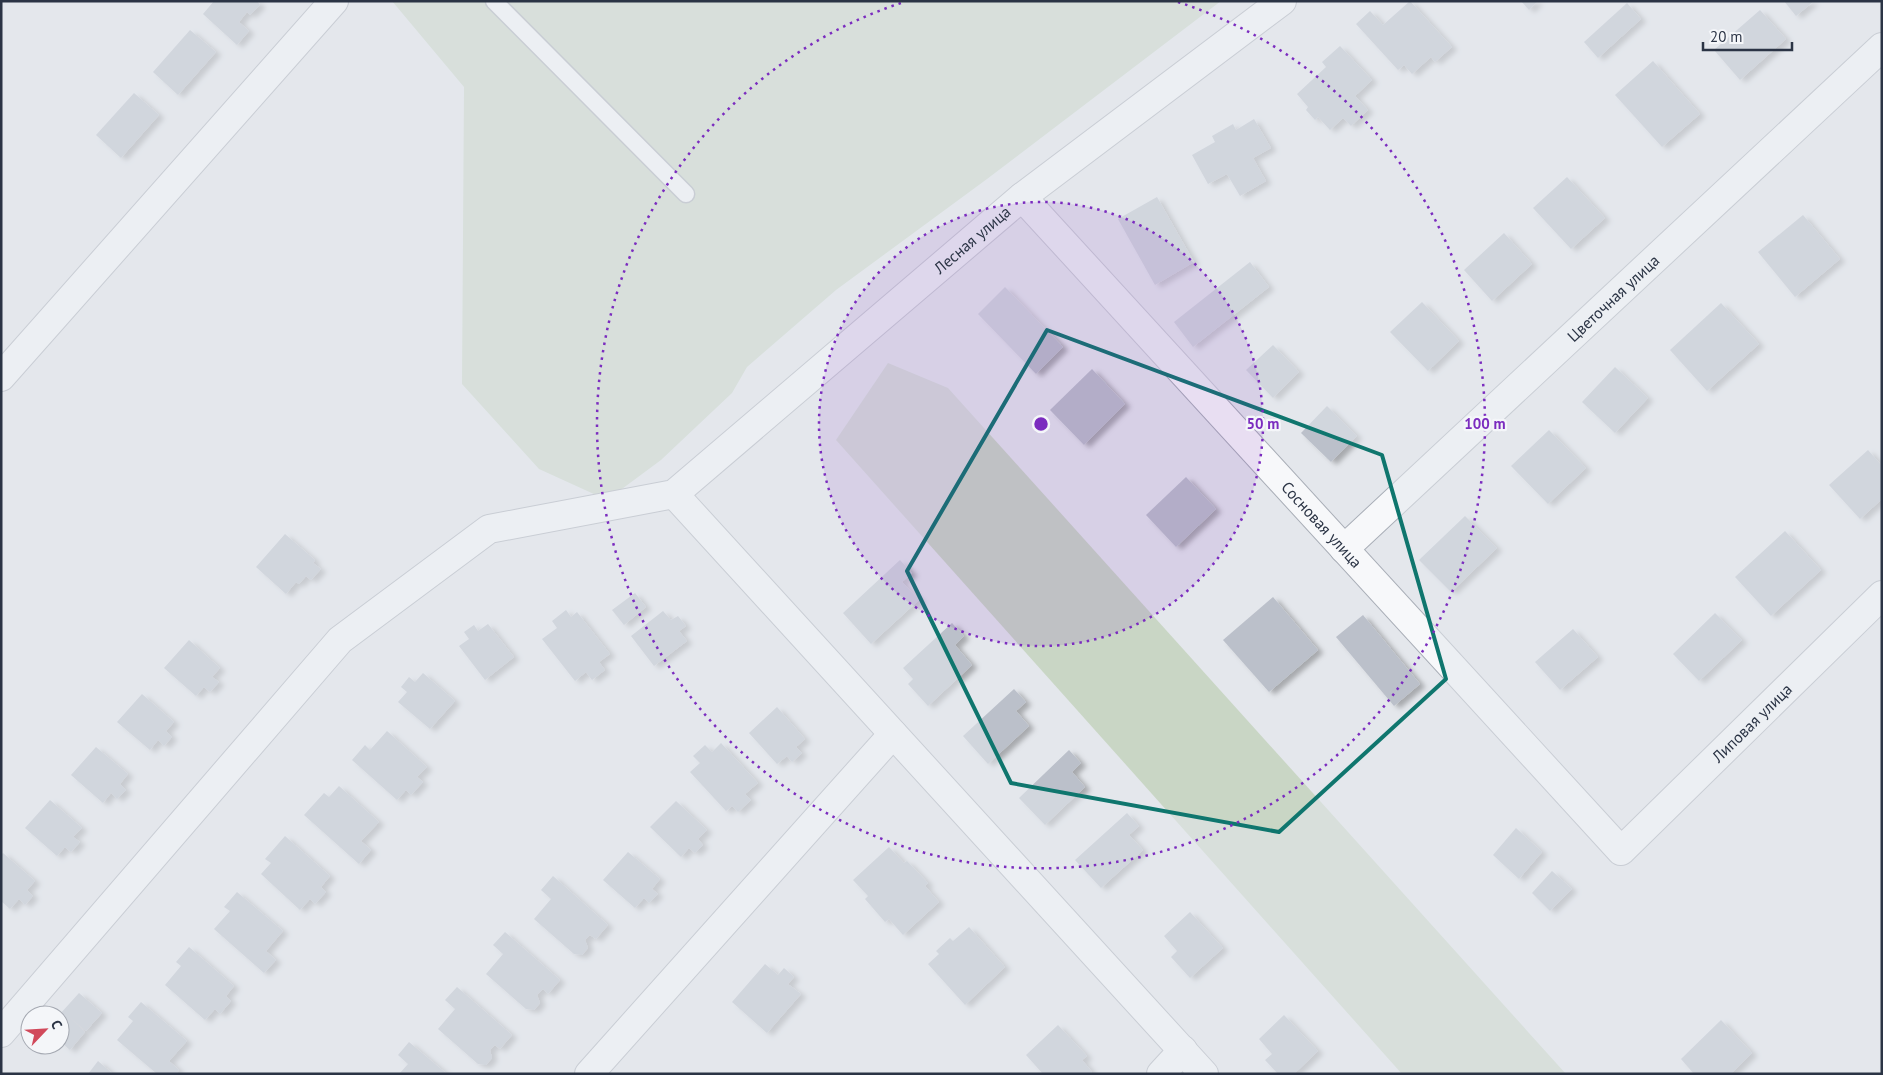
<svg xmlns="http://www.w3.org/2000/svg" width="1883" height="1075" viewBox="0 0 1883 1075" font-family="'PT Sans',sans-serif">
<defs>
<filter id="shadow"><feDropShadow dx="5.5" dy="3" stdDeviation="2.5" flood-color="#0004"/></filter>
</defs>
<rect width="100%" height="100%" fill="#e4e7ec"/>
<g fill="#c9d6c5">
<path d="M392 1H1221L987 179 836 290 747 367 732 393 661 460 607 500 539 469 462 384 464 87Z"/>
<path d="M888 363 948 388 1566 1074H1402L836 440Z"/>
</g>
<g fill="#bbc0ca" filter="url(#shadow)">
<path d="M214 1H257L260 5 250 15 247 12 239 22 249 31 237 45 203 14Z"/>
<path d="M1410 1 1452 47 1435 62 1431 57 1412 74 1404 65 1398 70 1356 24 1370 11 1383 25Z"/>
<path d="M1521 1H1538L1529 10Z"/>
<path d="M1784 1H1814L1796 16Z"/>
<path d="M1627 3 1641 19 1598 58 1584 42Z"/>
<path d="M1760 10 1786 39 1740 80 1714 50Z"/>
<path d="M190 30 216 52 178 95 153 72Z"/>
<path d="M1340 46 1372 80 1355 96 1368 110 1351 126 1343 118 1330 130 1318 117 1315 120 1306 110 1308 107 1297 94 1326 67 1322 62Z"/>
<path d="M1653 61 1700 114 1662 147 1615 95Z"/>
<path d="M134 93 159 115 121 158 96 135Z"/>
<path d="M1254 119 1271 148 1253 158 1266 181 1240 196 1227 174 1208 184 1192 155 1215 142 1212 136 1233 124 1236 130Z"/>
<path d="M1567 177 1605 218 1571 249 1533 208Z"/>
<path d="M1157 197 1194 262 1155 285 1118 219Z"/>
<path d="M1803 215 1840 259 1795 297 1758 252Z"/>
<path d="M1504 233 1532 264 1492 301 1464 270Z"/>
<path d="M1250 262 1269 287 1193 347 1174 322Z"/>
<path d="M1005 287 1063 347 1036 374 978 314Z"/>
<path d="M1422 302 1459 341 1428 371 1390 332Z"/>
<path d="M1721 303 1759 344 1707 391 1670 350Z"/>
<path d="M1273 345 1299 372 1273 398 1246 370Z"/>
<path d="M1615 367 1648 398 1615 433 1582 402Z"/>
<path d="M1092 369 1125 404 1084 445 1050 410Z"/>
<path d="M1327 406 1357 436 1331 462 1301 433Z"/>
<path d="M1549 430 1586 468 1548 504 1511 466Z"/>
<path d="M1868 450 1882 466V499L1860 519 1829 485Z"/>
<path d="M1186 477 1216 509 1176 547 1146 515Z"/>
<path d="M1465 516 1497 548 1451 592 1419 560Z"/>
<path d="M1785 531 1821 570 1771 616 1735 577Z"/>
<path d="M285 534 315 560 313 563 321 569 311 580 306 576 299 584 296 582 286 594 256 567Z"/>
<path d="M900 560 912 573 902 582 919 600 871 644 843 613Z"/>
<path d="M635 593 646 607 624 625 612 610Z"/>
<path d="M1273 597 1318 650 1269 692 1223 640Z"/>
<path d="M566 610 571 617 577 612 610 654 599 662 605 670 592 680 586 672 575 681 542 639 557 628 552 621Z"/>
<path d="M663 611 671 620 678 616 686 626 679 631 687 641 654 666 631 636Z"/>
<path d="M1715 613 1742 640 1699 681 1673 654Z"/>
<path d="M1363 615 1420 684 1394 706 1336 637Z"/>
<path d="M952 623 964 636 955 645 972 665 928 706 908 684 913 679 903 668Z"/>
<path d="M488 624 514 657 485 680 459 646 469 639 464 632 474 625 478 631Z"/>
<path d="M1573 629 1598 657 1560 690 1535 662Z"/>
<path d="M189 640 220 668 212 677 219 682 210 692 204 687 196 696 164 668Z"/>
<path d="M423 673 455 701 430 729 398 702 407 692 401 687 409 677 415 682Z"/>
<path d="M1014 689 1026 702 1016 711 1029 726 988 764 963 736Z"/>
<path d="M142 694 174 722 166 731 172 737 164 746 158 740 150 750 117 722Z"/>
<path d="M777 707 805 739 796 747 802 753 792 762 787 756 777 764 749 733Z"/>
<path d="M387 731 427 767 417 777 423 782 411 795 406 790 397 800 352 760 365 745 370 750Z"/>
<path d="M721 743 758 783 745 794 751 800 738 812 732 806 726 811 690 772 700 763 693 756 705 745 712 752Z"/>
<path d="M96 747 128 774 120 784 126 790 117 799 111 793 103 803 71 775Z"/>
<path d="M1069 750 1081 763 1072 772 1085 787 1045 825 1019 798Z"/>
<path d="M339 786 379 822 361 841 371 850 359 864 304 815 324 793 329 797Z"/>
<path d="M50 800 82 828 73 837 80 842 71 852 65 847 57 856 25 828Z"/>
<path d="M676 801 707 830 698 839 703 845 695 853 689 848 681 857 650 827Z"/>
<path d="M1127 813 1139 826 1129 835 1143 850 1101 888 1075 860Z"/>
<path d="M1516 828 1542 852 1519 879 1493 855Z"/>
<path d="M285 836 330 876 321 887 326 892 315 904 310 899 300 910 261 874 271 863 265 859Z"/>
<path d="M889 847 904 863 907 861 928 883 925 886 939 902 903 935 889 919 885 922 865 899 868 896 853 880Z"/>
<path d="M628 852 660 879 652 889 658 894 649 903 644 898 635 908 603 880Z"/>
<path d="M3 853 35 881 27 890 33 896 25 905 19 899 10 909 1 901V855Z"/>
<path d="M1552 871 1572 889 1550 911 1532 893Z"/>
<path d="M553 876 608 925 596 939 590 935 585 940 588 948 582 955 574 954 534 919 551 899 541 890Z"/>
<path d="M237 892 283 931 266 951 276 960 264 973 214 929 230 911 224 907Z"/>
<path d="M1190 912 1223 948 1190 978 1171 957 1177 951 1164 936Z"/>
<path d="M969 927 1005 967 965 1005 928 964 939 954 936 951 950 938 953 941Z"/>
<path d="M505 932 560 980 548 994 543 989 537 995 540 1003 534 1010 526 1009 486 974 503 954 493 945Z"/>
<path d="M189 947 234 986 226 996 231 1001 220 1014 215 1009 205 1020 165 985 181 966 176 962Z"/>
<path d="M765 964 778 975 784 968 794 977 788 984 801 994 767 1033 732 1002Z"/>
<path d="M457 987 512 1035 500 1049 495 1045 490 1050 492 1058 486 1065 478 1064 438 1029 455 1009 445 1000Z"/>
<path d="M79 993 102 1013 86 1031 68 1016 85 1032 70 1050 60 1041V1014Z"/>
<path d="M141 1002 187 1041 169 1061 179 1070 176 1074H157L117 1040 133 1021 128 1017Z"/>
<path d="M1284 1015 1318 1051 1294 1074H1278L1265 1060 1272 1054 1259 1039Z"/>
<path d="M1721 1020 1752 1053 1731 1074H1694L1681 1059Z"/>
<path d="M1058 1025 1087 1056 1082 1060 1092 1072 1089 1074H1043L1026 1055Z"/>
<path d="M409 1042 447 1074H399L408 1064 398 1055Z"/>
<path d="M98 1061 113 1074H88Z"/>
</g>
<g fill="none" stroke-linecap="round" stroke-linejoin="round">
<defs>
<path id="lane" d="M494 1 686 194"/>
<g id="street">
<path id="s1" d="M1022 197 1621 851 1882 595"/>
<path d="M1 377 334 1"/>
<path d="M674 494 1204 1074"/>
<path id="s2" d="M1344 549 1882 47"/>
<path id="s3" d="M1 1033 340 640 489 529 674 494 1022 197 1282 1"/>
<path d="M589 1074 893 734"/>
<path d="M1161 1074 1183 1050"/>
</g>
</defs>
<use href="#lane" stroke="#a9aeb7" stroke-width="19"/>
<use href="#street" stroke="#a9aeb7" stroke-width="30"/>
<use href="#lane" stroke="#f7f8fa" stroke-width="16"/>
<use href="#street" stroke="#f7f8fa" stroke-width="28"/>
</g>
<path d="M0 0H1883V1075H0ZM1047 330 1382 455 1446 679 1279 832 1011 783 907 571Z" fill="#e4e7ec" fill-opacity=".55" fill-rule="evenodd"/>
<path fill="none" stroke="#0f766e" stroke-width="4" stroke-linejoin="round" d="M1047 330 1382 455 1446 679 1279 832 1011 783 907 571Z"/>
<circle cx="1041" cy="424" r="222" fill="#7b2cbf" fill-opacity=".12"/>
<g fill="none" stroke="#7b2cbf" stroke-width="2.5" stroke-dasharray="2.5 5">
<circle cx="1041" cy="424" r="222"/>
<path d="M1178 2A444 444 0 1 1 904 2"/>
</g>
<g text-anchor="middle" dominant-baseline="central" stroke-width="4.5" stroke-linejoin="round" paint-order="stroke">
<g font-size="16" fill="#2b3445" stroke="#f4f6f9">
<text stroke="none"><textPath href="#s3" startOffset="1285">Лесная улица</textPath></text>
<text stroke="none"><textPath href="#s2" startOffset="368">Цветочная улица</textPath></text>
<text stroke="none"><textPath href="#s1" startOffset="444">Сосновая улица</textPath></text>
<text stroke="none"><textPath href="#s1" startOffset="1070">Липовая улица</textPath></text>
</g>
</g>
<circle cx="1041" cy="424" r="8" fill="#7b2cbf" stroke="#f4f6f9" stroke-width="2.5"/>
<g font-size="15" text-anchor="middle" font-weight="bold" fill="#7b2cbf" stroke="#f4f6f9" stroke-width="4.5" stroke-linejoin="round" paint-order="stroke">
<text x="1263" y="429">50 m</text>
<text x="1485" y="429">100 m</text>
</g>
<rect width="1883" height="1075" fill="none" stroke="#2b3445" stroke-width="5"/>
<g transform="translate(45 1030) rotate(65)"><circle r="24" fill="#f4f6f9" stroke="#a4a8b1"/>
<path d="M0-4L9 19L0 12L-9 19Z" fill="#d1495b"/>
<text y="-8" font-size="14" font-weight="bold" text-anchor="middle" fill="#2b3445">С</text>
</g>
<path d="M1703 42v8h89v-8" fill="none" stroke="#2b3445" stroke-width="2.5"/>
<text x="1710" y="42" font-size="15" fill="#2b3445" stroke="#f4f6f9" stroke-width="4" paint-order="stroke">20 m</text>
</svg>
